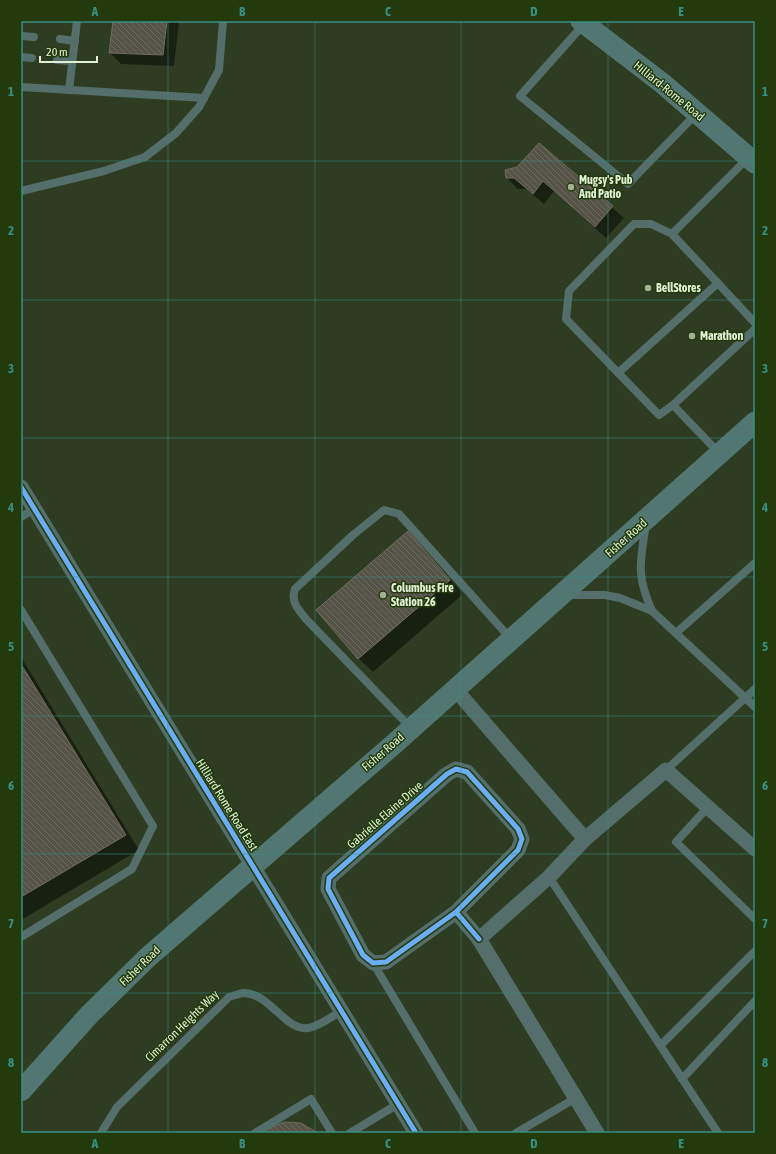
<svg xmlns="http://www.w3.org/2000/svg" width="776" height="1154" viewBox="0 0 776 1154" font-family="'Asap Condensed',sans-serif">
<defs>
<pattern id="building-back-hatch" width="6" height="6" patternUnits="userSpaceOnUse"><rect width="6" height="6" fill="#555247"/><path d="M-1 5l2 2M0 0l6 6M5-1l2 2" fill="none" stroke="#6d6b61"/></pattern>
</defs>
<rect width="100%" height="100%" fill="#2e3c22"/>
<g fill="#0007">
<path d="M114 21H179L174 66 121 64 110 53Z"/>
<path d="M539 144 624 218 606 238 554 191 544 204 526 189H518L507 178Z"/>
<path d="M408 532 463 594 373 672 358 658Z"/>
<path d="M21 657 139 850 21 920Z"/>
</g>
<g fill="url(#building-back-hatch)" stroke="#716b60">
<path d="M113 21H167L163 55 109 53Z"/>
<path d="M539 143 613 206 595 227 543 181 533 194 514 178H506L505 170 517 167Z"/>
<path d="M408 531 450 580 358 659 316 610Z"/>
<path d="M21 664 126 835 21 897Z"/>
<path d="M285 1122 301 1123 318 1133H261L270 1127Z"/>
</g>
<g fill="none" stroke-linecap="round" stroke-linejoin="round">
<g stroke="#546f6b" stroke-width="8">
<path d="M584 24 520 96 628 184 697 113"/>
<path d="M21 36 34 37"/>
<path d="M60 39 75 41"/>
<path d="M21 57 32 58"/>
<path d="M57 60 72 61"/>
<path d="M21 87 204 98"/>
<path d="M69 90 77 21"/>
<path d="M748 158 672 234 755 323"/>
<path d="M21 191 104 171 145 157 176 133 199 107 219 70 223 21"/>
<path d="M672 234 651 224H634L569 291 566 319 659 415 673 405"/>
<path d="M618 373 718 283"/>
<path d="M719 453 673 405 755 329"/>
<path d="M21 517 34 509"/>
<path d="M646 524C640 563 636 574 652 611"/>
<path d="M566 595H605L620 598 652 611 755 707"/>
<path d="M21 610 153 826 132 869 21 937"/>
<path d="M676 633 755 563"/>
<path d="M411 728 306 619C299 610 290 602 295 589L353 535 384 510 399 514 511 639"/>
<path d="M666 770 755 689"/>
<path d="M708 807 676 842 755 919"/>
<path d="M549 877 718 1133"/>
<path d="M373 963 475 1133"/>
<path d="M661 1045 755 951"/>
<path d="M682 1079 755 1001"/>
<path d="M101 1133 117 1107 229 997C234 996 240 993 244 993 271 994 285 1031 308 1028 320 1026 331 1017 341 1011"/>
<path d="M255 1133 311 1099 332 1133"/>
<path d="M350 1133 398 1104"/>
<path d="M516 1133 576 1098"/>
</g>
<g stroke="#546f6b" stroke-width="15">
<path d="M21 487 416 1133"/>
<path d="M455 689 585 839"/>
<path d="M456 912 518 850 522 839 518 829 467 772 456 769 447 774 329 878 328 889 363 955 373 963 386 962 456 912 479 939"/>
<path d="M597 1133 479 939 549 877 585 839 666 770 755 849"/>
</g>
<g stroke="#527772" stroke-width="21">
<path d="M581 21 662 83 755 163"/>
<path d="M21 1091 89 1015 148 957 394 744 755 422"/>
</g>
<defs>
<g id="cycleway">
<path d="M21 487 416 1133"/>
<path d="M456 912 518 850 522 839 518 829 467 772 456 769 447 774 329 878 328 889 363 955 373 963 386 962 456 912 479 939"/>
</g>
</defs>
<use href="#cycleway" stroke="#233b0c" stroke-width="8"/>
<use href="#cycleway" stroke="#6dadf4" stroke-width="5"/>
</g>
<path fill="none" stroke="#398e83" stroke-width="1" stroke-opacity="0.55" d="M168 21V1133M315 21V1133M461 21V1133M608 21V1133M21 161H755M21 300H755M21 438H755M21 577H755M21 716H755M21 854H755M21 993H755"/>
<g fill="#a1b196" stroke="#233b0c" stroke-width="1.5">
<circle cx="571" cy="187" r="4"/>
<circle cx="648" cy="288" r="4"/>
<circle cx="692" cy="336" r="4"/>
<circle cx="383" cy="595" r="4"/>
</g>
<g text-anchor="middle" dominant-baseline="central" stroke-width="3" stroke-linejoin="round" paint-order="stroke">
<g font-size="12" fill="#dff0d5" stroke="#233b0c">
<text transform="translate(669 91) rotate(39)">Hilliard-Rome Road</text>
<text transform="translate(626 538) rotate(-42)">Fisher Road</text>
<text transform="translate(383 752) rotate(-41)">Fisher Road</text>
<text transform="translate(227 805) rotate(58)">Hilliard Rome Road East</text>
<text transform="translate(385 815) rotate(-41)">Gabrielle Elaine Drive</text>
<text transform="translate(140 966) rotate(-44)">Fisher Road</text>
<text transform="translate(182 1026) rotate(-44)">Cimarron Heights Way</text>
</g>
<g font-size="12" font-weight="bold" fill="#dff0d5" stroke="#233b0c" text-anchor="start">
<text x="579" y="180">Mugsy's Pub<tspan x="579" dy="14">And Patio</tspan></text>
<text x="656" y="288">BellStores</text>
<text x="700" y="336">Marathon</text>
<text x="391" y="588">Columbus Fire<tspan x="391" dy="14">Station 26</tspan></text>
</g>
</g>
<rect width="776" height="1154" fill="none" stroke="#233b0c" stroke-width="44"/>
<path d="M40 56v6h57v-6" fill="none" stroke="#dff0d5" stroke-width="2"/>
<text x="46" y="56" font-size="12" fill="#dff0d5" stroke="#233b0c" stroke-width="3" paint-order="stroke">20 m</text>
<rect x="22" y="22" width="732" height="1110" fill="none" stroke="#398e83" stroke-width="1.5"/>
<g font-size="13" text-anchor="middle" font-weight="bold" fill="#398e83">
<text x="95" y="16">A</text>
<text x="242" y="16">B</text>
<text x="388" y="16">C</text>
<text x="534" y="16">D</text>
<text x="681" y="16">E</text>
<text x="11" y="96">1</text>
<text x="765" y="96">1</text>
<text x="11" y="235">2</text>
<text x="765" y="235">2</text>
<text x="11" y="373">3</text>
<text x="765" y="373">3</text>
<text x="11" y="512">4</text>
<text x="765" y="512">4</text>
<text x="11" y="651">5</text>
<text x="765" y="651">5</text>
<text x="11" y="790">6</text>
<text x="765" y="790">6</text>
<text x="11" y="928">7</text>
<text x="765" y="928">7</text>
<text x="11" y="1067">8</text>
<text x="765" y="1067">8</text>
<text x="95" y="1148">A</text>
<text x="242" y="1148">B</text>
<text x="388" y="1148">C</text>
<text x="534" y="1148">D</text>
<text x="681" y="1148">E</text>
</g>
</svg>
